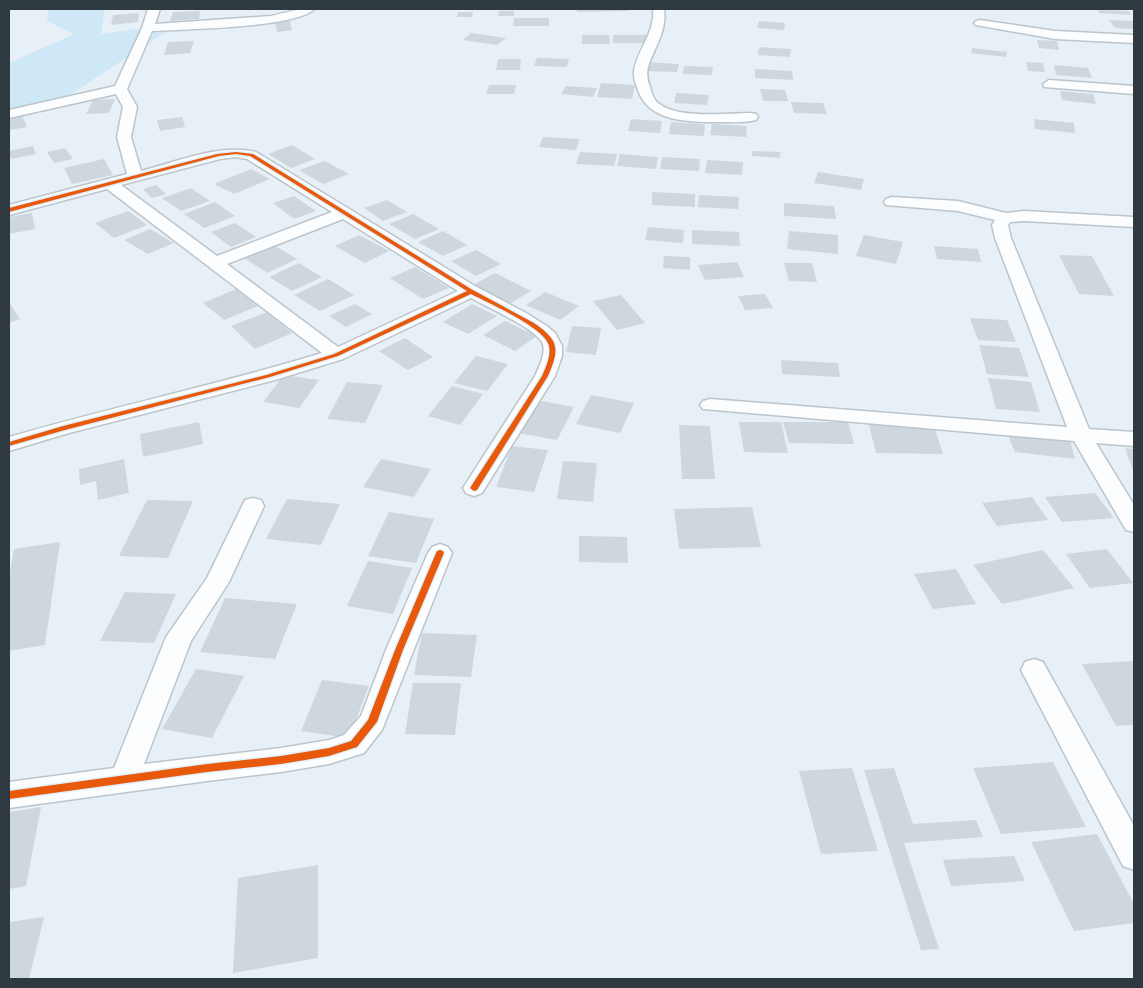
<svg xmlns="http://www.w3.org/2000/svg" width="1143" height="988" viewBox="0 0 1143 988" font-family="'Alegreya Sans',sans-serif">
<rect width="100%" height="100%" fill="#e7f0f6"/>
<path fill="#cee8f8" d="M48 9H105L101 34 180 23 51 107 9 117V63L74 34 47 21Z"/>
<g fill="#ced7dd">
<path d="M577 9H629V11L577 12Z"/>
<path d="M1098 10 1129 11 1131 15 1100 13Z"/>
<path d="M200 11 199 19 170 21 173 12Z"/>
<path d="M499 11H514V16H498Z"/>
<path d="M458 12H473L472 17H457Z"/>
<path d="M139 13 138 22 111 25 113 15Z"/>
<path d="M514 18H549V26H513Z"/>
<path d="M289 19 292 30 277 32 275 21Z"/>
<path d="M1109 20 1133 21 1134 29 1115 28Z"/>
<path d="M759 21 785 23 784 30 757 28Z"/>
<path d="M471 33 506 38 497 45 463 40Z"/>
<path d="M582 35H609L610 44H582Z"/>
<path d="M613 35H646L647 43H613Z"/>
<path d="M1037 40 1057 41 1059 50 1039 48Z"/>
<path d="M194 41 190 53 164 55 168 42Z"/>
<path d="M759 47 791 49 790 57 758 55Z"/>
<path d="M972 48 1007 52 1006 57 971 53Z"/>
<path d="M537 58 569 59 567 67 534 66Z"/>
<path d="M498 59H521L520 70H496Z"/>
<path d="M646 62 679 64 677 72 644 71Z"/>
<path d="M1026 62 1043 63 1045 72 1028 71Z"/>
<path d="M1054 65 1088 68 1092 78 1056 75Z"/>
<path d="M684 66 713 67 712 75 683 74Z"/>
<path d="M755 69 792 71 793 80 755 78Z"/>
<path d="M601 83 635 85 632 99 597 97Z"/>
<path d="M489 85H516L514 94H486Z"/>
<path d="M566 86 597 88 593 97 561 94Z"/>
<path d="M760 89 785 90 788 101H763Z"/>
<path d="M1060 91 1093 94 1096 104 1062 100Z"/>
<path d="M676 93 709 95 707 105 674 103Z"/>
<path d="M115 99 109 113 86 114 93 100Z"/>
<path d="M791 102 823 103 827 114 794 113Z"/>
<path d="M21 113 27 127 9 130V115Z"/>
<path d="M182 117 185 127 160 131 157 120Z"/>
<path d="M631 119 662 121 660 133 628 131Z"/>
<path d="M1034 119 1074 123 1075 133 1035 129Z"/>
<path d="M671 122 705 124 704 136 669 134Z"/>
<path d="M712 124 747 126 746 137 710 135Z"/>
<path d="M543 137 580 139 576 150 539 147Z"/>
<path d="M292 145 315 159 291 168 268 154Z"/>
<path d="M33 146 36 154 11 159 9 151Z"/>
<path d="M65 148 73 159 54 163 47 152Z"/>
<path d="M752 151 780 152V158L752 156Z"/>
<path d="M580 152 617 154 614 166 576 164Z"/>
<path d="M620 154 658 157 656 169 617 166Z"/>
<path d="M662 157 700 159 699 171 660 169Z"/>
<path d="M104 159 113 175 72 184 64 168Z"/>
<path d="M707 160 743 162 742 175 705 173Z"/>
<path d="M325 161 349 174 323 184 299 170Z"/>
<path d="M251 169 270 179 234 194 214 184Z"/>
<path d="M818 172 864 179 861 190 814 183Z"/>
<path d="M156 185 166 194 152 198 143 189Z"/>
<path d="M191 188 210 201 181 211 162 198Z"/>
<path d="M652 192 695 194V207L652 205Z"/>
<path d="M699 195 739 197 738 209 698 207Z"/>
<path d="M294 196 316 211 294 219 273 203Z"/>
<path d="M387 200 407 212 383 221 364 208Z"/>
<path d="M215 202 235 216 204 228 184 214Z"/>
<path d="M784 203 834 206 836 219 784 216Z"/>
<path d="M128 211 147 225 114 238 95 223Z"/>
<path d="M32 213 35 229 9 234V217Z"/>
<path d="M413 214 439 229 415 239 389 224Z"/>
<path d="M235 223 256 237 231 247 211 232Z"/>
<path d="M648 227 684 230 683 243 645 240Z"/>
<path d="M150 229 174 243 148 254 124 240Z"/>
<path d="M692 230 739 232 740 246 692 244Z"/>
<path d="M443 231 467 245 443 256 418 242Z"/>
<path d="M789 231 838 235V254L787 249Z"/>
<path d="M359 235 389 251 365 263 335 246Z"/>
<path d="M864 235 903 242 896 264 856 256Z"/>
<path d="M272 244 297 259 267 273 243 257Z"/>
<path d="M934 246 978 249 981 262 937 259Z"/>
<path d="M476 250 501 264 476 276 451 261Z"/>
<path d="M1059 255 1092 256 1114 296 1079 294Z"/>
<path d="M664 256 690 257V270L663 268Z"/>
<path d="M737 262 744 277 705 280 698 265Z"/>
<path d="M299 263 322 277 292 291 269 277Z"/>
<path d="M784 263H812L817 282 789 281Z"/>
<path d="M415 267 449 288 423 299 390 278Z"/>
<path d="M495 273 531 291 509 304 473 285Z"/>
<path d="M328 279 354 295 320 311 294 295Z"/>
<path d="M236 289 258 306 224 320 203 303Z"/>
<path d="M545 292 579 306 560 320 526 305Z"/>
<path d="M765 294 773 308 745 310 738 296Z"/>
<path d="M621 295 645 323 617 330 593 301Z"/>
<path d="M9 302 20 319 9 323Z"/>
<path d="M355 304 372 314 346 327 329 316Z"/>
<path d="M472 304 497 316 468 334 443 322Z"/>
<path d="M267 312 292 333 255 349 231 326Z"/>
<path d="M970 318 1007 320 1016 342 978 340Z"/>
<path d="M505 321 537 336 515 351 483 335Z"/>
<path d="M572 326 601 328 596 355 566 352Z"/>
<path d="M405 338 433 357 408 370 379 351Z"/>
<path d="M979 345 1019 348 1029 377 987 374Z"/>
<path d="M476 356 508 364 487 391 454 383Z"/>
<path d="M781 360 838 363 840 377 782 374Z"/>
<path d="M284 375 319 380 299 408 263 402Z"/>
<path d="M988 378 1031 382 1040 412 996 409Z"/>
<path d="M347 382 383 385 365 423 327 419Z"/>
<path d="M452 386 483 394 460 425 428 416Z"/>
<path d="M591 395 634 403 620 433 576 424Z"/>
<path d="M536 400 574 407 557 440 518 433Z"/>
<path d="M199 422 203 444 143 457 140 434Z"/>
<path d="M739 422H781L788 453 744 452Z"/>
<path d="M783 422H848L854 444 789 443Z"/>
<path d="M679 425 710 426 715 479H682Z"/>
<path d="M869 425 934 426 943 454 876 453Z"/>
<path d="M1005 429 1069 436 1075 459 1015 452Z"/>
<path d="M512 446 548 450 534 492 496 487Z"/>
<path d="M1125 448 1134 449V474Z"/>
<path d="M124 459 129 493 98 500 96 481 80 485 79 469Z"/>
<path d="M381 459 431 469 414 497 363 487Z"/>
<path d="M563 461 597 463 593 502 557 499Z"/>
<path d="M1095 493 1114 518 1062 522 1045 497Z"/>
<path d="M1032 497 1048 520 997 526 982 503Z"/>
<path d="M287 499 340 504 321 545 266 539Z"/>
<path d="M147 500 193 501 168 558 119 556Z"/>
<path d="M752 507 761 547 679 549 674 509Z"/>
<path d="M389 512 434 519 416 563 368 556Z"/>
<path d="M579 536 627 537 628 563 579 562Z"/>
<path d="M60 542 45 645 9 651V578L14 549Z"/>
<path d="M1107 549 1133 583 1090 588 1066 554Z"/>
<path d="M1043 550 1074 588 1002 604 973 565Z"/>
<path d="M368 561 412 568 393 614 347 606Z"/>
<path d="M956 569 976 604 933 609 914 574Z"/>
<path d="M125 592 176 594 154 643 100 641Z"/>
<path d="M225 598 297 604 275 659 200 652Z"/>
<path d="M422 633 477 635 471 677 414 675Z"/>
<path d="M1134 661V725L1116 726 1082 664Z"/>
<path d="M196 669 244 676 212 738 162 729Z"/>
<path d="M322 680 369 686 349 738 301 731Z"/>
<path d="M413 683H461L455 735 405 734Z"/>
<path d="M1053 762 1086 827 1001 834 973 768Z"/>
<path d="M852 768 878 851 821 854 799 771Z"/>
<path d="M894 768 913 824 976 820 983 837 904 843 939 949 921 950 864 770Z"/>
<path d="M41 807 26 886 9 889V812Z"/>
<path d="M1097 834 1134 904V923L1074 931 1031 842Z"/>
<path d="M1014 856 1025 881 951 886 943 860Z"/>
<path d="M318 865V958L233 973 238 878Z"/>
<path d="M44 917 29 979H9V922Z"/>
</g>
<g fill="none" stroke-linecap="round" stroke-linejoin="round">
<defs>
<g id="street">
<path d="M148 9H160L155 24 271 16C286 13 299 8 314 9 297 28 182 29 152 31L127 89 137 107 131 137 141 171C176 162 221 143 256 152L475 286 528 314 548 327 555 333 562 346V356L555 376 482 493 474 496 466 493 463 488 535 376C539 367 547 352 542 342 533 327 487 307 471 298L343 359 275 380 69 433 9 451V437C112 407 218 385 322 353L107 189 9 215V205L127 174 117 137 123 107 116 94 9 118V110L115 86 142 28ZM236 157 247 159 332 212 217 256 121 185 220 159ZM343 219 458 291 338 347 227 264Z"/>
<path d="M653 9H664C667 30 656 45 649 64 646 72 647 79 650 87 651 91 653 97 656 101 674 120 727 113 751 113L756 114 758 117 756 120C745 123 732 122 721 122 691 122 649 123 638 90 636 84 633 77 634 71 638 48 655 33 653 9Z"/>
<path d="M980 20 1055 31 1134 35V43L1055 39 976 25 974 23 976 21Z"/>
<path d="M1049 80 1134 86V94L1044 87 1043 84Z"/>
<path d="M892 197 958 201 1006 213 1024 211 1134 217V227L1024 221 1010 222 1008 225 1011 238 1089 429 1134 432V446L1096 443 1134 505V532L1126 530 1074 441 703 409 700 405 703 401 710 399 1067 427 995 238 992 225 995 220 958 211 886 205 884 202 886 199Z"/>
<path d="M253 498 261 500 264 506 229 582 191 641 144 764 281 748 329 740 344 735 361 716 386 650 428 553 432 547 440 544 448 547 452 553 382 730 364 753 329 764 281 772 207 781 9 808V782L114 768 166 637 207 578 245 500Z"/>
<path d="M1034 659 1043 662 1134 826V870L1123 866 1021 670 1025 662Z"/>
</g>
</defs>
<use href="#street" stroke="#bcc5cb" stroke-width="3"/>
<use href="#street" fill="#fbfdfe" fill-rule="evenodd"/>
<defs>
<g id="cycleway">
<path d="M236 152 253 154 471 289 534 323C559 340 560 349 548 376L477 490 474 491 470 488 542 376C546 367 551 356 549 346 546 328 488 303 471 294L338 356 270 377 65 430 9 446V442L63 426 266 375 334 354 467 291 250 156 236 154 219 156 9 212V208L217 154Z"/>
<path d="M440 550 443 551 444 553 403 650 377 722 357 747 329 756 281 764 207 772 9 799V791L207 764 281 756 329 748 351 741 368 720 395 650 436 553 437 551Z"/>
</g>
</defs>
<use href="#cycleway" stroke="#e1f1fc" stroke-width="3"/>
<use href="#cycleway" fill="#e8590c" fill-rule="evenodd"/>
</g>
<rect width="1143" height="988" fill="none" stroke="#2e3940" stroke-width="20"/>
</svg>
